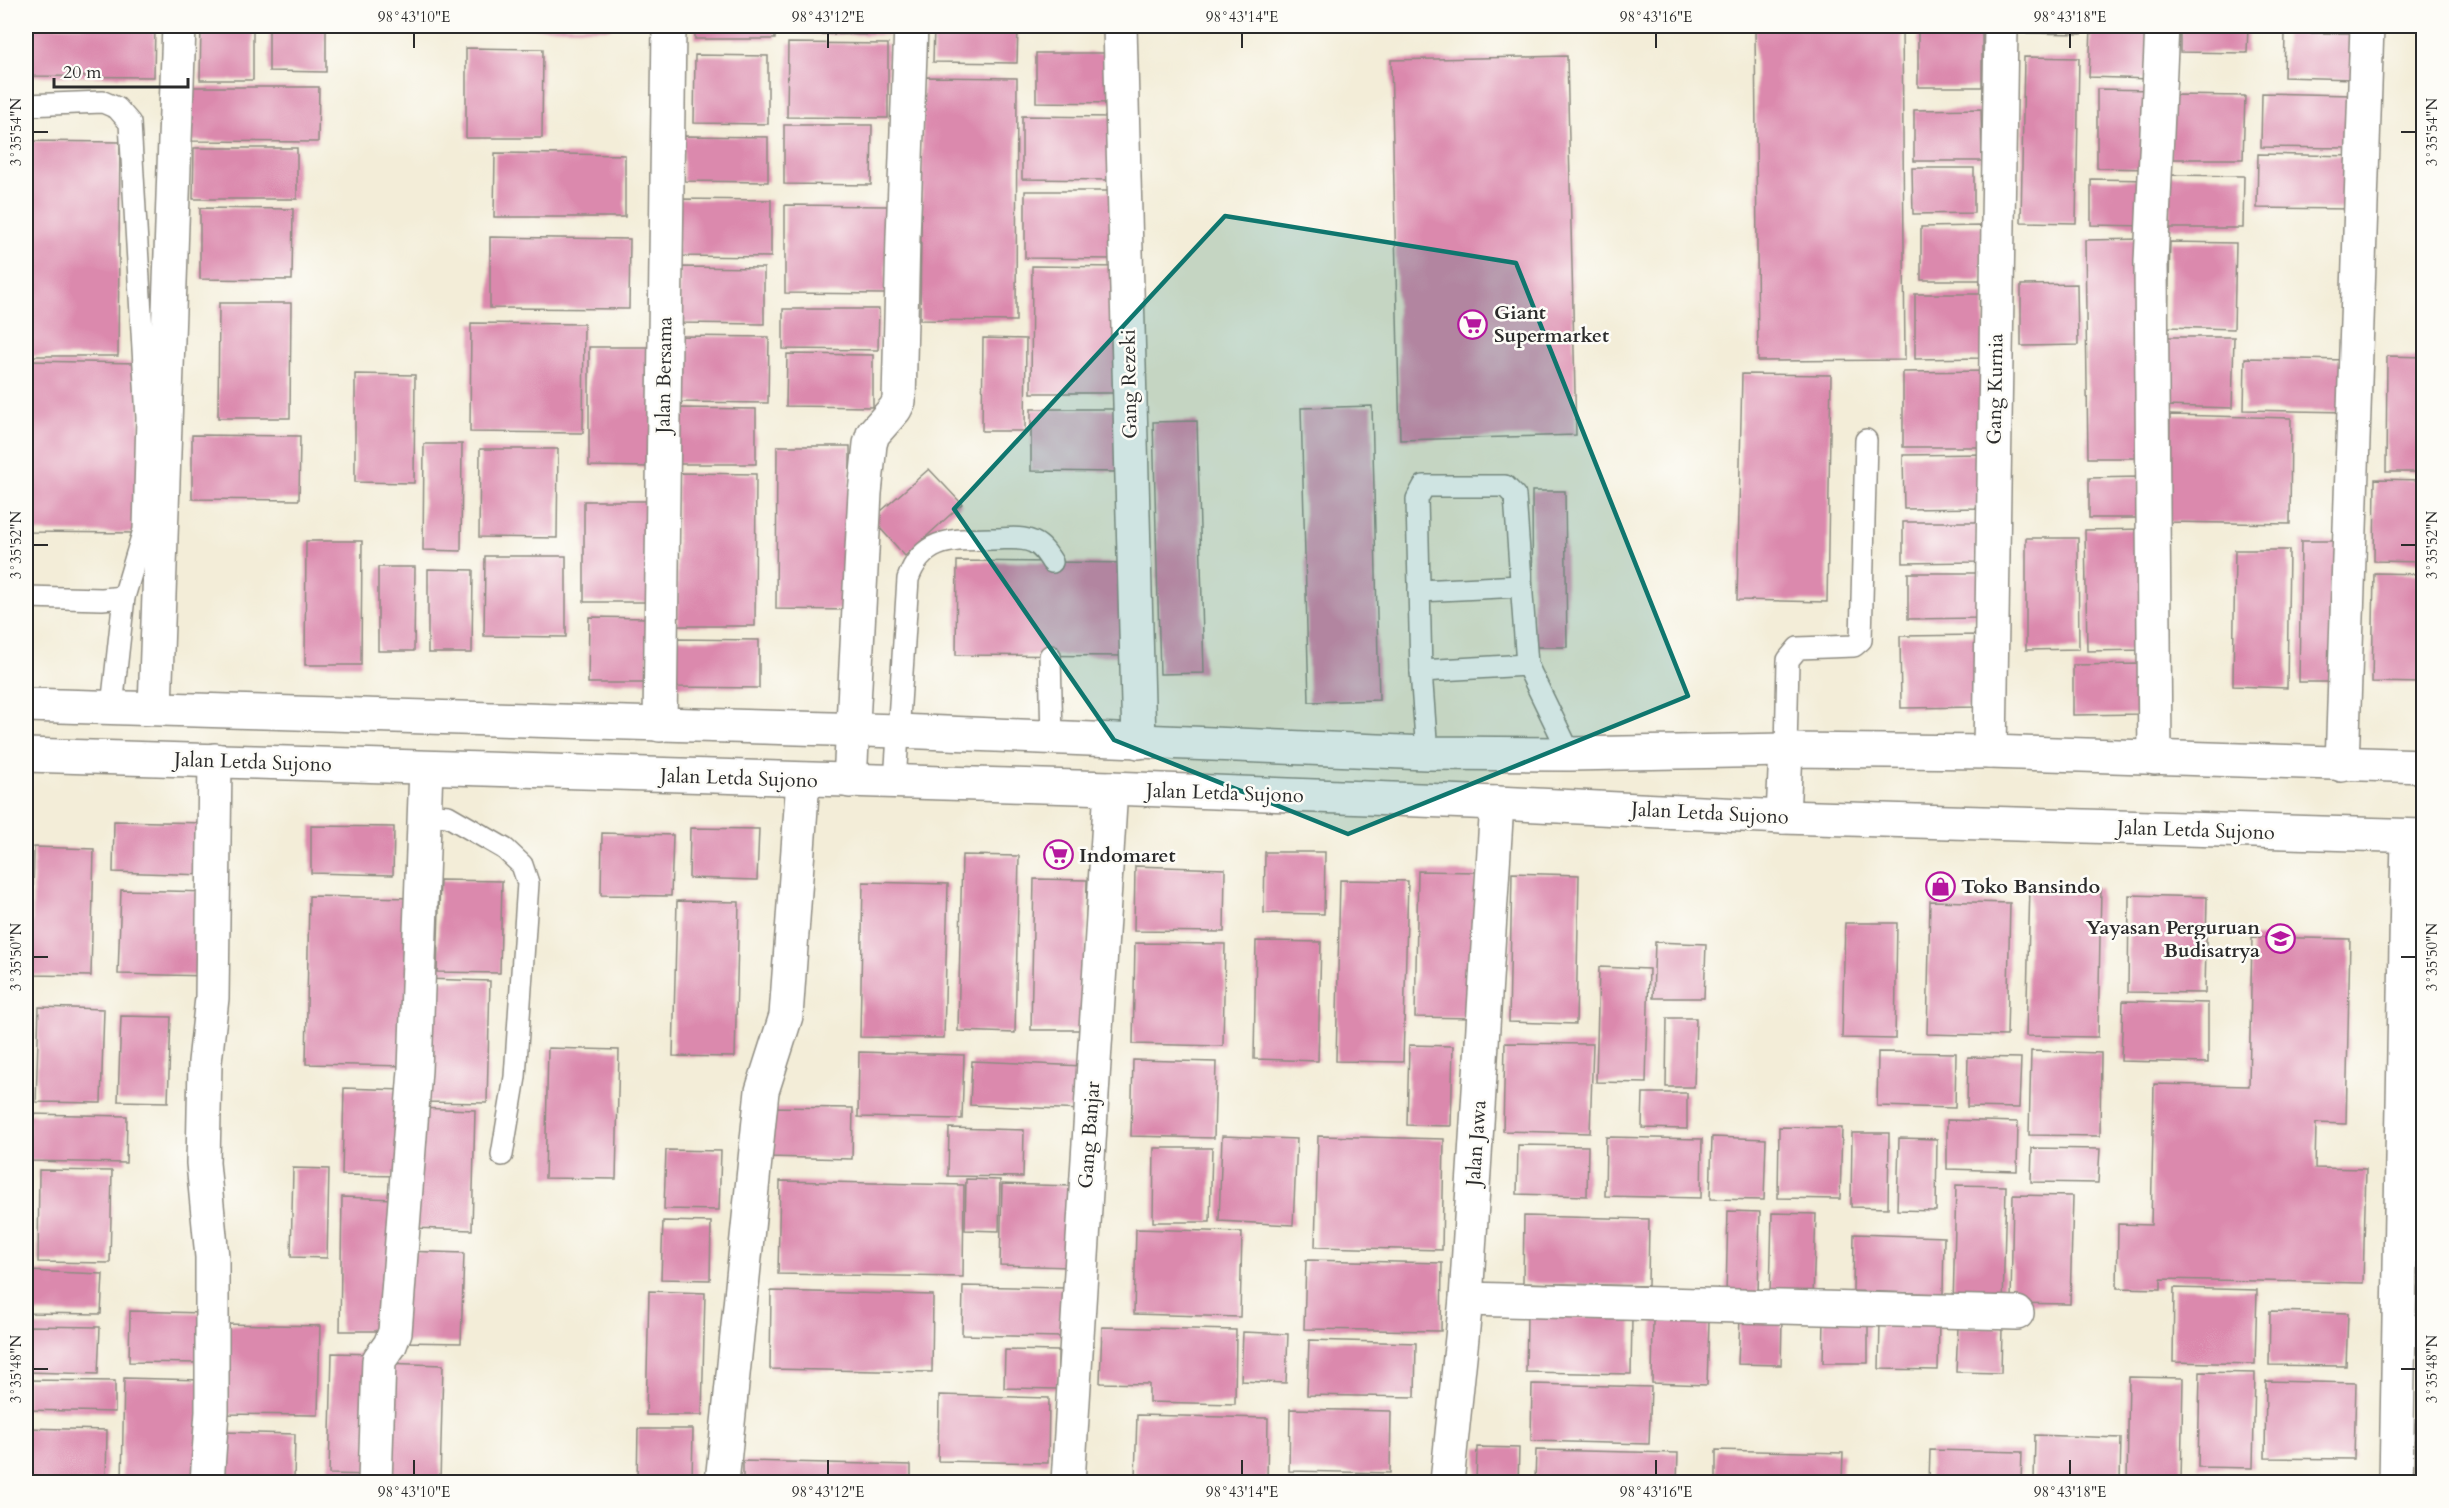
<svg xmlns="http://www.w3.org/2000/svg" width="2449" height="1508" viewBox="0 0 2449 1508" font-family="Cardo,serif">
<rect width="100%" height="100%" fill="#fdfcf7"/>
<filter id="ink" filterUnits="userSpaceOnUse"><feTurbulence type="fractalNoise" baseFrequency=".0167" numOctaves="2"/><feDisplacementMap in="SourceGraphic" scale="12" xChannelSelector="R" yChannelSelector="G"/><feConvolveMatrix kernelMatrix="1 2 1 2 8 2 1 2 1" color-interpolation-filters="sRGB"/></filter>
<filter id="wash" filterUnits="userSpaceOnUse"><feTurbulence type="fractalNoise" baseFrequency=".008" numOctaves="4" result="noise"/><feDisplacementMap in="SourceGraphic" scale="24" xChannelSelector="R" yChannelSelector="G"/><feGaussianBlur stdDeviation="1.35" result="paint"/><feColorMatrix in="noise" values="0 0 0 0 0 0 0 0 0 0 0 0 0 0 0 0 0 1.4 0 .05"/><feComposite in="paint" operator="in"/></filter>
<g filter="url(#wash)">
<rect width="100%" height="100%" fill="#f3edd8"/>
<g id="blocks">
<g fill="#db89ad">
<path d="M26 26H155L154 77 26 76Z"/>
<path d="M201 26H253V80H200Z"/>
<path d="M269 26H326V72L269 71Z"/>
<path d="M519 26H611V29L519 28Z"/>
<rect x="695" y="26" width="80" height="13"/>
<path d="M802 26H888V35L802 34Z"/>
<path d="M934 26H1018L1017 63 933 62Z"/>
<rect x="1029" y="26" width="85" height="4"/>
<path d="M1755 26H1902L1905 360 1758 361Z"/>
<path d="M2027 26H2081V34L2027 33Z"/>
<path d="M2180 26H2248L2247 53 2180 52Z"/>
<path d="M2091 27 2152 28 2151 79 2089 77Z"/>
<path d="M1982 29V87H1918V30Z"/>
<path d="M2285 33H2354L2353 79 2284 77Z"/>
<path d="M788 43 888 44V118L787 117Z"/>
<path d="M466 48 543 49 542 138H466Z"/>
<path d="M1036 53H1117L1116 103 1036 102Z"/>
<path d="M695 55 768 56V124L694 123Z"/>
<path d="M1567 56 1576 435 1400 440 1391 60Z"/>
<path d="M2024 57 2079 58 2076 223 2021 222Z"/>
<path d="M923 77 1017 78 1016 321 920 320Z"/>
<path d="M189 87H319L318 142 189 141Z"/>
<path d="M2097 89 2154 90 2152 169 2097 168Z"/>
<path d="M2262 93 2351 95V148L2261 147Z"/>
<path d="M2172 95 2245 96 2243 159H2170Z"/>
<path d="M1981 109 1982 161H1914V110Z"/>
<path d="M1022 116 1113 117 1112 180 1022 179Z"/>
<path d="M784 125H872L871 185 784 184Z"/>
<path d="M683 136 768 137V182L683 181Z"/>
<path d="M26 141 120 142 118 356H26Z"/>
<path d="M194 148H297V199H193Z"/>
<path d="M495 153 625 155V217H494Z"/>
<path d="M2258 154 2356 156 2355 209 2257 208Z"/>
<path d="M1912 168H1974V213L1913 214Z"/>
<path d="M2170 175 2244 176 2243 228H2169Z"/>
<path d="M2091 179 2150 180 2149 226 2091 225Z"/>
<path d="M1025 191H1114L1113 259 1025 258Z"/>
<path d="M677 199 771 200V257L677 256Z"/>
<path d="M785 205 887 206 886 294 785 293Z"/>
<path d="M200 208 293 209 292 280 200 279Z"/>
<path d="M1982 226V280H1921V227Z"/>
<path d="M490 237 630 239 629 309 490 308Z"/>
<path d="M2143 239 2146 458H2088L2085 240Z"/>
<path d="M2170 242 2236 243 2234 329 2168 327Z"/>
<path d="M1032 266 1122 267V393H1031Z"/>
<path d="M680 267 764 268V324L679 323Z"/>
<path d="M2077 284 2078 345 2021 346V285Z"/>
<path d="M1915 294H1984L1985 358 1915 359Z"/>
<path d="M219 303H291L290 418H218Z"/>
<path d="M783 309H879L878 350 783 349Z"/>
<path d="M471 323 584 324 583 433 470 432Z"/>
<path d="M677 336 769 337 768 403 677 402Z"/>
<path d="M2167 337H2234L2232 408 2165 406Z"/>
<path d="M983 338 1026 339 1025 431H982Z"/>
<path d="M589 347H654L652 467 589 466Z"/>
<path d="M787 354 873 355V407L786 406Z"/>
<path d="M2387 356 2424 357V472H2386Z"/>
<path d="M2245 358 2350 360 2349 412 2244 410Z"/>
<path d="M26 361 139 363 141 533 26 532Z"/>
<path d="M1992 371 1993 447H1903V372Z"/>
<path d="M355 374 415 375 414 483 355 482Z"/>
<path d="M1742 374 1831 375 1827 602 1737 600Z"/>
<path d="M1372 406 1379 700 1309 702 1301 408Z"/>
<path d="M677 408 756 409V464H676Z"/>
<path d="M1031 409H1121L1120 472 1031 471Z"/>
<path d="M2170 415 2291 418 2290 524 2168 522Z"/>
<path d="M1197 421 1204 673 1160 674 1153 422Z"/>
<path d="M192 435 300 436 299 500 192 499Z"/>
<path d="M424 444H462L461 551 423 550Z"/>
<path d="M777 446H850V610L776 609Z"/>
<path d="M480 449H558L557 538 479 537Z"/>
<path d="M1985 454 1986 508 1904 509 1903 455Z"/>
<path d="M929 469 962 504 905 556 872 519Z"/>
<path d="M677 473 756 474 755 626H677Z"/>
<path d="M2139 477 2140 518H2089V478Z"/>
<path d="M2375 479 2424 480V562L2374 561Z"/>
<path d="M1532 491H1565L1567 647H1533Z"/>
<rect x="584" y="501" width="67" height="101"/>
<path d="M1903 522H1977V562L1903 563Z"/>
<path d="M2146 529V650L2087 651 2085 530Z"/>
<path d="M2026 538H2078L2079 649 2026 650Z"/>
<path d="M306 541H362L361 665H305Z"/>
<path d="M2301 541H2342L2340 682H2299Z"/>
<path d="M2235 550H2289L2287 688 2233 686Z"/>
<path d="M485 556H566V637L484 636Z"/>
<path d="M957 561 1132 563 1131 656 956 655Z"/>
<path d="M378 567H415L414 651H378Z"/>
<path d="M428 569 473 570 472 653H428Z"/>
<path d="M1908 573H1982V618L1908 619Z"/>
<path d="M2374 573 2424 574V683L2372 682Z"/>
<path d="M589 617 648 618V683H588Z"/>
<path d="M1982 635V707L1901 708 1900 636Z"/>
<path d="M676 639 759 640V688L676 687Z"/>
<path d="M2141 664 2142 714 2073 715V665Z"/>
<path d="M114 821 206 823 205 875 113 872Z"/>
<path d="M311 826 394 827 393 875 311 873Z"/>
<path d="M690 828 759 829 757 880 689 878Z"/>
<path d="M602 833 673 835 671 896 601 895Z"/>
<path d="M34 847 94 849 91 976 31 975Z"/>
<path d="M1265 852H1325L1324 914 1264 913Z"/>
<path d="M962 855 1019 856 1015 1033 958 1031Z"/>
<path d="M1135 866 1225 869 1224 932 1134 931Z"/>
<path d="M1418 871 1476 872 1473 1018 1415 1017Z"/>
<path d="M1512 873 1579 875 1576 1024 1509 1022Z"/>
<path d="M1034 879 1087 880 1084 1030H1031Z"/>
<path d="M440 880 502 881 500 973 437 972Z"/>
<path d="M1340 880 1408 881 1403 1062 1336 1061Z"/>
<path d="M863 882 948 884 944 1038 860 1037Z"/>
<path d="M2030 886 2101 888 2098 1037 2026 1036Z"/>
<path d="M121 890 212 892 211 976 118 974Z"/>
<path d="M2129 895 2207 897 2205 993 2128 992Z"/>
<path d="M309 896 412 898 408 1066 306 1064Z"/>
<path d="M677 901 739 902 735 1057 673 1056Z"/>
<path d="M1930 901 2010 903 2007 1036 1927 1034Z"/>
<path d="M1845 923H1897L1895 1039 1842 1038Z"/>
<path d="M2252 937 2350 939 2346 1124 2316 1123 2315 1168 2366 1169 2363 1283 2161 1279V1289L2117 1288 2118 1224 2151 1225 2154 1084 2249 1086Z"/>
<path d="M1256 941 1321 942 1318 1061 1254 1059Z"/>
<path d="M1655 942 1706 944 1704 998H1653Z"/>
<path d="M1135 943 1225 944 1223 1046 1133 1044Z"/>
<path d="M1599 967 1649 969 1646 1083 1596 1082Z"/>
<path d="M424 979 490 981 487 1103 421 1102Z"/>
<path d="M2123 1001 2208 1003V1063L2121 1061Z"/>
<path d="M39 1007 104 1009 101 1103 36 1102Z"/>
<path d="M121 1016 171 1017 168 1102 118 1101Z"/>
<path d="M1667 1018H1696L1694 1087H1666Z"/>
<path d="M1505 1043 1593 1044 1590 1133 1503 1131Z"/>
<path d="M1409 1045 1453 1046 1451 1126 1407 1125Z"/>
<path d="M548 1048 619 1050 616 1179 545 1178Z"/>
<path d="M2031 1051 2101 1053 2100 1136 2029 1135Z"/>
<path d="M859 1052 964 1055 962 1119 858 1117Z"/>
<path d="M1878 1052 1956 1053 1955 1108 1877 1106Z"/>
<path d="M1968 1057 2021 1058 2019 1108 1967 1107Z"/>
<path d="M1133 1060 1216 1062 1214 1138 1131 1136Z"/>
<path d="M972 1061 1084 1066 1083 1110 970 1105Z"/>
<path d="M344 1088 403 1090 401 1176 342 1175Z"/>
<path d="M1643 1093H1687V1129L1642 1128Z"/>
<path d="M769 1107 853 1108 852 1159 768 1157Z"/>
<path d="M414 1108 475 1110 472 1230 411 1228Z"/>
<path d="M29 1114 127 1116 126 1163 28 1161Z"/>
<path d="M1947 1120 2018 1122 2017 1171 1947 1169Z"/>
<path d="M1779 1127 1842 1128 1840 1199 1778 1198Z"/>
<path d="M949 1128 1024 1130 1023 1177 948 1176Z"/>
<path d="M1852 1133H1889L1888 1208 1851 1207Z"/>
<path d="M1222 1136 1297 1139 1293 1225 1219 1221Z"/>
<path d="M1318 1136 1444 1139 1442 1250 1315 1247Z"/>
<path d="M1606 1137 1702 1139 1701 1198 1605 1196Z"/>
<path d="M1712 1137 1766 1139 1764 1200 1710 1199Z"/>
<path d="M1899 1138 1937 1139 1936 1211 1897 1210Z"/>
<path d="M1518 1145 1588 1146 1587 1196 1517 1194Z"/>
<path d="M1154 1148H1212L1210 1222H1153Z"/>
<path d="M2032 1148 2100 1149 2098 1183 2031 1182Z"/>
<path d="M666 1150 721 1151 719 1210 664 1209Z"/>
<path d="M293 1168 329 1169 327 1258 291 1257Z"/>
<path d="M39 1170 112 1171 110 1263 38 1262Z"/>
<path d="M966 1179 1000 1180 999 1231 965 1230Z"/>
<path d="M780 1181 964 1185 963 1277 778 1274Z"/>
<path d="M1002 1184 1072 1186 1070 1267 1000 1265Z"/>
<path d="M1956 1185 2006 1186 2003 1307 1953 1306Z"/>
<path d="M2013 1195 2073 1196 2070 1304 2011 1303Z"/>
<path d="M342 1197 394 1199 391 1331H340Z"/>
<path d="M1728 1211 1760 1212 1758 1295H1726Z"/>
<path d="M1772 1213 1816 1214 1813 1297 1770 1296Z"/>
<path d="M1524 1216 1649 1219 1648 1286 1523 1283Z"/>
<path d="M663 1221 711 1222 710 1280 661 1279Z"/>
<path d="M1136 1229 1242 1232 1240 1317 1134 1314Z"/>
<path d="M1854 1234 1944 1237 1943 1294 1853 1291Z"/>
<path d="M402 1251 464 1253 461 1343 400 1342Z"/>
<path d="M1306 1260 1442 1263 1441 1331 1304 1329Z"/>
<path d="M26 1271 103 1274 101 1314 26 1313Z"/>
<path d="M963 1286 1065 1288 1064 1337 962 1335Z"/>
<path d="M2174 1288 2257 1290 2255 1364 2173 1362Z"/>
<path d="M649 1291 705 1293 702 1415H646Z"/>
<path d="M771 1291 933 1295 932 1372 770 1369Z"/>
<path d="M130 1311 202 1313 201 1363 129 1362Z"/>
<path d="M2270 1311 2348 1313 2346 1366 2269 1365Z"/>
<path d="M1527 1316 1632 1318 1631 1374 1526 1372Z"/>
<path d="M1740 1318 1782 1319 1781 1365 1738 1364Z"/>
<path d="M1824 1319 1868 1320V1363H1823Z"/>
<path d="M1653 1320 1709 1321 1707 1385 1652 1383Z"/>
<path d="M1880 1321 1939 1322 1938 1370 1879 1369Z"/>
<path d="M223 1324 320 1326 318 1415 221 1414Z"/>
<path d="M26 1326 100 1327 98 1374 26 1372Z"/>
<path d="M1102 1327 1236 1330 1235 1404 1149 1402V1384L1100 1383Z"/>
<path d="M1958 1327 2002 1328 2001 1373 1956 1372Z"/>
<path d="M1243 1332 1288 1334 1286 1383 1241 1381Z"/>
<path d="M1309 1340 1416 1343 1415 1397 1307 1395Z"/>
<path d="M1005 1350 1058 1351V1389L1004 1388Z"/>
<path d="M332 1353 375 1354 373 1475 329 1474Z"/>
<path d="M381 1363 443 1365 440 1482H378Z"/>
<path d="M2200 1372 2255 1373 2253 1468 2198 1467Z"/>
<path d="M2129 1377 2183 1378 2181 1482H2127Z"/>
<path d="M124 1378 201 1380 199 1482H122Z"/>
<path d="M26 1380 115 1381V1412L26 1410Z"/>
<path d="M2266 1381 2356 1383 2354 1459 2265 1458Z"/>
<path d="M1532 1384 1651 1387 1649 1444 1531 1441Z"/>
<path d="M939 1395 1049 1398 1048 1463 938 1461Z"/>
<path d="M1290 1409 1391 1411 1390 1473 1289 1471Z"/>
<path d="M1137 1415 1268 1418 1267 1481 1135 1478Z"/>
<path d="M2416 1424H2424V1478H2415Z"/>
<path d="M26 1428 107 1430 106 1482H26Z"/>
<path d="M638 1429H693L692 1482H637Z"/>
<path d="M223 1432 295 1434 294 1482H221Z"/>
<path d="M2035 1435 2121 1438 2120 1482H2034Z"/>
<path d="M1477 1447 1519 1448 1518 1482H1476Z"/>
<path d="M1536 1450 1678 1453 1677 1482H1535Z"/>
<path d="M1716 1450 1843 1453 1842 1482H1716Z"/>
<path d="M1930 1450 2022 1452 2021 1482H1929Z"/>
<path d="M743 1461 911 1465V1482H743Z"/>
</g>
</g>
</g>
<g filter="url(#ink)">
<use href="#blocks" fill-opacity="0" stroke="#8f8c82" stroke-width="1.5"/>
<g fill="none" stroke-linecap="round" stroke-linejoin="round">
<defs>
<g id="service">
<path d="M26 105 103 102 117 108 130 123 147 418 144 530 124 597"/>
<path d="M1419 591 1521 586"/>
<path d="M26 597 102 599 124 597 112 707"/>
<path d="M1050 656 1052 739"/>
<path d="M1421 671 1417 499 1424 486H1505L1515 496 1527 665"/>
<path d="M1786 750 1788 660 1798 648 1854 646 1861 640 1866 440"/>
<path d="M1427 753 1421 671 1527 665 1570 754"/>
<path d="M895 782 908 579C923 536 955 540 992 539 1006 539 1021 536 1033 542 1042 546 1047 554 1052 562"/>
<path d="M425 814 448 816 505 849 522 865 528 883 515 1077 502 1155"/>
</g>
<g id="minor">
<path d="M1120 26 1139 742"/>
<path d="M155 708 179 26"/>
<path d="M660 725 669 26"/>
<path d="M1990 752 2001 26"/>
<path d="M2155 758 2151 262 2162 26"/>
<path d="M2342 765 2367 26"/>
<path d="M850 781 865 493 870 444 873 434 895 409 899 401 903 237 911 26"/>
<path d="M1466 1299 2017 1313"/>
<path d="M207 1482 212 1412V1257L203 1163 205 1062 212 998 215 760"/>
<path d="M375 1482 379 1360 390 1345 395 1332 415 1070 426 768"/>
<path d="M722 1482 762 1091 786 1016 803 780"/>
<path d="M1068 1482 1111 788"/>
<path d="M1447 1482 1466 1299 1497 803"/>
<path d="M2396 1482 2408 836"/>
</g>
<g id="trunk">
<path d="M26 705 898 731 1427 753 1570 754 1786 750 1990 752 2424 766"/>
<path d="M26 755 1111 788 1497 803 1783 817 2424 836"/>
<path d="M1783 817 1786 750"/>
</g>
</defs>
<use href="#service" stroke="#8f8c82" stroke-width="24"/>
<use href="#minor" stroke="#8f8c82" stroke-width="36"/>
<use href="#trunk" stroke="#8f8c82" stroke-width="36"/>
<use href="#service" stroke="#fff" stroke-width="21"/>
<use href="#minor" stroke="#fff" stroke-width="33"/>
<use href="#trunk" stroke="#fff" stroke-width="33"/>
</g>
</g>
<path fill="#0f766e" fill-opacity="0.2" stroke="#0f766e" stroke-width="4.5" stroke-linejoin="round" d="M1225 216 1516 263 1688 696 1348 834 1114 740 954 509Z"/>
<path fill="none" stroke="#2b2b2b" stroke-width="2" d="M414 33V48M828 33V48M1242 33V48M1656 33V48M2070 33V48M33 132H48M2401 132H2416M33 545H48M2401 545H2416M33 957H48M2401 957H2416M33 1369H48M2401 1369H2416M414 1460V1475M828 1460V1475M1242 1460V1475M1656 1460V1475M2070 1460V1475"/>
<defs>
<symbol id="supermarket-ring" viewBox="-11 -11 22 22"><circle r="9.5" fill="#fdfcf7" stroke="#b5179e" stroke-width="1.5"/><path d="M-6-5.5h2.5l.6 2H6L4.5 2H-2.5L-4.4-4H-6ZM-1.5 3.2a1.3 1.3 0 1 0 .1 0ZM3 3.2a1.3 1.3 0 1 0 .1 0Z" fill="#b5179e"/></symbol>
<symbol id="shop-ring" viewBox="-11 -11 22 22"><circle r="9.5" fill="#fdfcf7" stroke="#b5179e" stroke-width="1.5"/><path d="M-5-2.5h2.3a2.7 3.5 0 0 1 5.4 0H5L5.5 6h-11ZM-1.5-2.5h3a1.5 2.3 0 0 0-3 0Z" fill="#b5179e"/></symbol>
<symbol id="school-ring" viewBox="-11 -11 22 22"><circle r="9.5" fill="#fdfcf7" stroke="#b5179e" stroke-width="1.5"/><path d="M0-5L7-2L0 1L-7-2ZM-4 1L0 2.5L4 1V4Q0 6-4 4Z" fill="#b5179e"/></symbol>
</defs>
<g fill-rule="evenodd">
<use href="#supermarket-ring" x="1456" y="308" width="33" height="33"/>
<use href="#supermarket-ring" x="1042" y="838" width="33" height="33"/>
<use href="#shop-ring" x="1924" y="870" width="33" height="33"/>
<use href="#school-ring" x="2264" y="922" width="33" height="33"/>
</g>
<g text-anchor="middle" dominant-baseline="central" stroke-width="5" stroke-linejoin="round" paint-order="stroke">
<g font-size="20" font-weight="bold" fill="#2b2b2b" stroke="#fdfcf7" text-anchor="start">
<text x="1494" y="312">Giant<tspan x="1494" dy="23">Supermarket</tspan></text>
<text x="1079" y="855">Indomaret</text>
<text x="1961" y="886">Toko Bansindo</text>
<text x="2260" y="927" text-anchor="end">Yayasan Perguruan<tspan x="2260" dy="23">Budisatrya</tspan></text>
</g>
<g font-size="20" fill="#2b2b2b" stroke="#fdfcf7">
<text transform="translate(664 375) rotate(-89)">Jalan Bersama</text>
<text transform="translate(1129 384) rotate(-91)">Gang Rezeki</text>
<text transform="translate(1995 389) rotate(-89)">Gang Kurnia</text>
<text transform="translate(253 762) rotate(2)">Jalan Letda Sujono</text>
<text transform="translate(739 778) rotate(2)">Jalan Letda Sujono</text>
<text transform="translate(1225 793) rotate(2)">Jalan Letda Sujono</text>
<text transform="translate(1710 813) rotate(3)">Jalan Letda Sujono</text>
<text transform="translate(2196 830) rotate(2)">Jalan Letda Sujono</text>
<text transform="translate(1089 1135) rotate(-86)">Gang Banjar</text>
<text transform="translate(1476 1143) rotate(-86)">Jalan Jawa</text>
</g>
</g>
<rect width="2449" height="1508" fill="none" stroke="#fdfcf7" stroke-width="66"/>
<path d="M54 78v9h134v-9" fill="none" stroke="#2b2b2b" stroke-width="3"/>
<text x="63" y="78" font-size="18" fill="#2b2b2b" stroke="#fdfcf7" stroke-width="4.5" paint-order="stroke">20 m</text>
<rect x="33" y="33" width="2383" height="1442" fill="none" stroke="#2b2b2b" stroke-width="2"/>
<g font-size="15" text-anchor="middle" fill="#2b2b2b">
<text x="414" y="22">98°43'10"E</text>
<text x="828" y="22">98°43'12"E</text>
<text x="1242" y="22">98°43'14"E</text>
<text x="1656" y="22">98°43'16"E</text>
<text x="2070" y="22">98°43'18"E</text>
<text transform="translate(16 132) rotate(-90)" y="5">3°35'54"N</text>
<text transform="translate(2432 132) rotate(-90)" y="5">3°35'54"N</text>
<text transform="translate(16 545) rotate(-90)" y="5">3°35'52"N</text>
<text transform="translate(2432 545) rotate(-90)" y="5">3°35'52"N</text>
<text transform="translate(16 957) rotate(-90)" y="5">3°35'50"N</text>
<text transform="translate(2432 957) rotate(-90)" y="5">3°35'50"N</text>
<text transform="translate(16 1369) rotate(-90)" y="5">3°35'48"N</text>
<text transform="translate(2432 1369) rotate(-90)" y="5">3°35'48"N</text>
<text x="414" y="1497">98°43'10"E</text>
<text x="828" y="1497">98°43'12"E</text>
<text x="1242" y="1497">98°43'14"E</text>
<text x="1656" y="1497">98°43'16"E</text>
<text x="2070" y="1497">98°43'18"E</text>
</g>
</svg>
